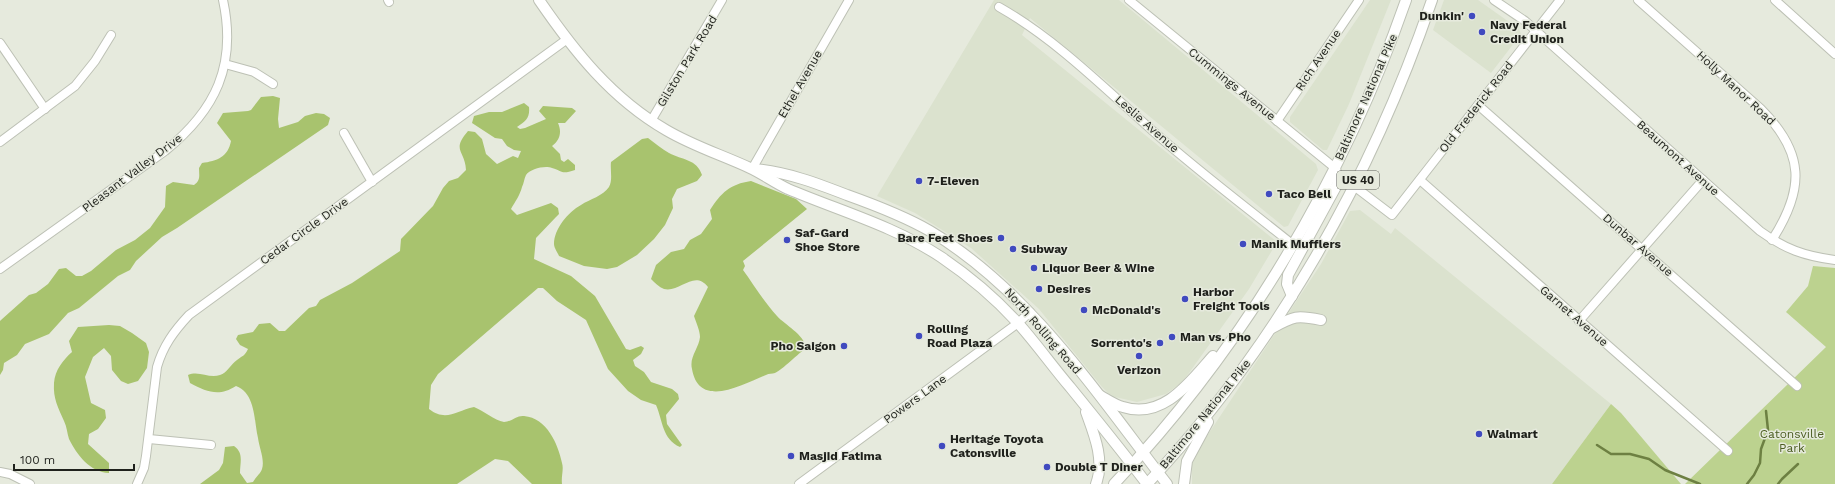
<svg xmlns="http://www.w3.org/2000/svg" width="1835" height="484" viewBox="0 0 1835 484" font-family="'Work Sans',sans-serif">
<rect width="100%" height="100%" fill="#e6eadd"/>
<g fill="#dbe2ce">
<path d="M994 0H1119L1316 164 1318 170 1288 226 1284 227 1030 18 1022 35 1277 242 1249 289 1189 373 1181 383 1166 394 1137 402 1115 397 1108 393 1102 387 1039 309 971 248 915 213 877 196Z"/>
<path d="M1370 0H1391L1349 104 1327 150H1323L1290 122V117Z"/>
<path d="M1444 0H1478L1519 29 1521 34 1491 73 1433 30Z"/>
<path d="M1360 210 1391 234 1395 228 1611 404 1552 484H1192V464L1201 445 1321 264 1350 211Z"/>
</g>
<g fill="#bcd28f">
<path d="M1813 266 1835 268V484H1685L1826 347 1786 312 1808 286Z"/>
<path d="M1611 404 1621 413 1681 484H1552Z"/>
</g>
<g fill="#a8c36e">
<path d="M273 96 280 98 278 119 279 128 298 122 305 116 316 113 324 114 330 118 328 125 177 228 162 237 136 261 130 270 118 276 79 308 68 313 49 334 25 344 17 355 4 363 3 370 0 375V321L1 320 29 295 36 293 48 284 59 269 66 268 76 276H82L91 271 116 250 135 240 150 228 165 207 166 186 173 182 194 185C201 180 199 175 199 168L202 163C217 161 228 157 231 141L217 123 223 113 248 111 251 110 261 97Z"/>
<path d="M524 103 529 107C530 118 526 121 517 127L520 129 525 128 546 119 539 111 543 106 572 108 576 111 565 123H558C562 132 560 140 552 146L560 154 561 160 564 162 568 159 575 165V170C561 175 563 171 552 168 545 165 530 169 526 175 524 179 524 183 522 187 520 195 515 202 511 209L517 215 551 203 558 208 559 214 556 217 536 238 534 259 571 276 595 296 626 349 630 350 641 346 644 348 641 354 633 360 635 366 644 372 651 382 672 389 678 394 679 399 666 415 667 424 682 445 680 447C662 439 663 421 656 405L641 400 628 391 608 369 586 320 557 301 543 288H538L438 374 431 385 429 409C446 422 456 411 474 407 484 411 494 420 504 422 511 422 517 415 524 416 547 418 558 444 562 463 564 469 561 477 562 484H532L508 461 495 459 457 484H200L219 470 223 463 225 447 234 446C244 453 240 462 240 473L247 483 253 482C255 478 261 473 262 469 265 460 259 447 258 438 254 422 256 393 236 386 219 397 207 392 190 383L188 375C199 370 209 379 220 375 227 373 231 364 237 360 242 356 245 356 248 349L240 345 236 339 238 335 253 332 259 324 270 323 279 331H285L309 308 316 306 320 300 352 283 400 251 401 239 433 206 443 188 449 181 458 178 466 170C465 150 451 151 468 131L475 132 482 139 486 154 497 164 513 156 518 158 521 151 514 150 507 146 502 139 495 138 472 123 474 116 489 112H502Z"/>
<path d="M648 138C655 143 662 149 669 153 682 160 697 159 702 175L697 181 677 189 672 199 673 208 665 225 654 239 637 255 617 267 607 269 584 266 559 256C558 253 554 248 554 244 554 229 568 212 581 205 590 199 603 196 609 187 613 180 610 170 611 162L642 139Z"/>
<path d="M751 181 796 199 807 209 743 261 745 266 743 270C754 285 764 302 777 316 785 325 804 334 806 348 799 353 782 370 775 373 772 374 769 373 766 375 744 384 699 410 692 369 689 357 699 348 700 337 700 331 696 322 694 316L708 287C694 269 680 293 664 289 659 287 655 283 651 279L656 265 671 252 684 249 690 240 701 234 712 219 710 210C721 193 730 184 751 181Z"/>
<path d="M109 325 120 326 132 333 146 343 149 352 147 368 138 381 128 384 121 381 112 370 111 356 104 348 93 357 85 377 91 403 105 410 106 418 98 429 89 434 88 444 109 463V473C90 472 77 455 69 439 67 433 67 427 64 421 58 407 53 399 54 383 55 370 63 360 72 352L69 341 78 327Z"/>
</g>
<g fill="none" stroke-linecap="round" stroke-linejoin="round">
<g stroke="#6d8042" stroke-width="2.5">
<path d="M1597 445 1611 454H1630L1649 459 1665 470 1700 484"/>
<path d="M1747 484 1754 475 1760 463 1761 449 1768 430 1766 411"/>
<path d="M1778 484 1782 479 1798 464"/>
</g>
<defs>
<g id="minor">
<path d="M388 0 389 2"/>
<path d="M1129 0 1335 168"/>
<path d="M1494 0 1525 21 1760 231C1785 249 1804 256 1835 260"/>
<path d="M1638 0 1761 109C1805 153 1805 189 1772 240"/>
<path d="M1775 0 1835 54"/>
<path d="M999 7C1057 40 1104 88 1154 132 1198 171 1246 207 1292 244"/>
<path d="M0 43 45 109"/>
<path d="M225 64 254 72 273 84"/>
<path d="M1478 105 1797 386"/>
<path d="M651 121 722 0"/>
<path d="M1277 121 1359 0"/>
<path d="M344 133 372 182"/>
<path d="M0 142 75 86 95 61 111 35"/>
<path d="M752 169 849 0"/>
<path d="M1420 180 1728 451"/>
<path d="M1354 186 1392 215 1560 0"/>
<path d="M0 269 165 151C216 110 237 65 223 0"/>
<path d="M1579 321 1703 180"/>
<path d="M149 439 211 445"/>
<path d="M0 472 10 474 30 484"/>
<path d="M137 484 144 468 146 456 157 367C163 346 174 331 189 315L566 40"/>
<path d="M799 484 1018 323 1030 312"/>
</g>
<g id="major">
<path d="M539 0C574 51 611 98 666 130 693 146 722 155 750 168 763 174 775 183 788 189 840 211 894 226 941 257 969 276 995 298 1017 322 1036 343 1052 366 1070 387 1096 419 1122 451 1147 484"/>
<path d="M754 169C787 172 816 183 847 195 875 205 904 216 930 231 1030 291 1097 394 1167 484"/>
<path d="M1292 296 1287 284 1288 275 1338 183 1335 168"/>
<path d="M1272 328C1294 316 1297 315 1321 320"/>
<path d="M1101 396C1108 400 1115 405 1123 407 1163 420 1190 382 1213 356"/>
<path d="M1086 412C1094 434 1105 460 1096 484"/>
<path d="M1114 484C1244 347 1344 178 1406 0"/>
<path d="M1147 484C1277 346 1371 178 1432 0"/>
<path d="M1184 484 1187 461 1208 422"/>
</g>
</defs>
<use href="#minor" stroke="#bdc1b5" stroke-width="10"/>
<use href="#major" stroke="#bdc1b5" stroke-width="12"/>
<use href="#minor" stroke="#fff" stroke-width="8"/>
<use href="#major" stroke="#fff" stroke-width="10"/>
</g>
<g fill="#404abf" stroke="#e6eadd" stroke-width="1.5">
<circle cx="1472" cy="16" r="4"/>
<circle cx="1482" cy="32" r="4"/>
<circle cx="919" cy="181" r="4"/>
<circle cx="1269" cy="194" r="4"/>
<circle cx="1001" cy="238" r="4"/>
<circle cx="787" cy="240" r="4"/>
<circle cx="1243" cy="244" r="4"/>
<circle cx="1013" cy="249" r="4"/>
<circle cx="1034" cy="268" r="4"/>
<circle cx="1039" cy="289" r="4"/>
<circle cx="1185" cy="299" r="4"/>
<circle cx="1084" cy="310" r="4"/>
<circle cx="919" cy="336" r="4"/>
<circle cx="1172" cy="337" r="4"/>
<circle cx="1160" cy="343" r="4"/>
<circle cx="844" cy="346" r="4"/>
<circle cx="1139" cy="356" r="4"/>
<circle cx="1479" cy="434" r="4"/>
<circle cx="942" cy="446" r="4"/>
<circle cx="791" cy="456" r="4"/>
<circle cx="1047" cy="467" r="4"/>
</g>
<g text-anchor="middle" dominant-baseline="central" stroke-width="3" stroke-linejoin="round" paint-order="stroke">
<rect fill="#e6eadd" stroke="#5b5d56" stroke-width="1" x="1337" y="171" width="42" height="18" rx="3"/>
<g font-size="11" font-weight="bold" fill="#1f211c">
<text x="1358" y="180">US 40</text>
</g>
<g font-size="12" font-weight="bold" fill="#1f211c" stroke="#e6eadd" text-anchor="start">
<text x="1464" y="16" text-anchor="end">Dunkin'</text>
<text x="1490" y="25">Navy Federal<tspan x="1490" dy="14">Credit Union</tspan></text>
<text x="927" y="181">7-Eleven</text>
<text x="1277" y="194">Taco Bell</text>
<text x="795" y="233">Saf-Gard<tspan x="795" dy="14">Shoe Store</tspan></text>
<text x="993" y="238" text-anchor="end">Bare Feet Shoes</text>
<text x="1251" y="244">Manik Mufflers</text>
<text x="1021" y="249">Subway</text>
<text x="1042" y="268">Liquor Beer &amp; Wine</text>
<text x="1047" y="289">Desires</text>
<text x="1193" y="292">Harbor<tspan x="1193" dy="14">Freight Tools</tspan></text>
<text x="1092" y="310">McDonald's</text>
<text x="927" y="329">Rolling<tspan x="927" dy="14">Road Plaza</tspan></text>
<text x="1180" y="337">Man vs. Pho</text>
<text x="1152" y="343" text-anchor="end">Sorrento's</text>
<text x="836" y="346" text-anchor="end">Pho Saigon</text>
<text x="1139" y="370" text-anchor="middle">Verizon</text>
<text x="1487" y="434">Walmart</text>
<text x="950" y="439">Heritage Toyota<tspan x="950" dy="14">Catonsville</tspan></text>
<text x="799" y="456">Masjid Fatima</text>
<text x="1055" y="467">Double T Diner</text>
</g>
<g font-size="12" fill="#1f211c" stroke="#e6eadd">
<text transform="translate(1318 60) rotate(-56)">Rich Avenue</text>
<text transform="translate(687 61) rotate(-59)">Gilston Park Road</text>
<text transform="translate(800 84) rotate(-60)">Ethel Avenue</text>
<text transform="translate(1232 84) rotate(39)">Cummings Avenue</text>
<text transform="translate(1736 88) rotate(43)">Holly Manor Road</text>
<text transform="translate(1366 97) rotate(-66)">Baltimore National Pike</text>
<text transform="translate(1476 107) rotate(-52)">Old Frederick Road</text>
<text transform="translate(1147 124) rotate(41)">Leslie Avenue</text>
<text transform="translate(1678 158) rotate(42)">Beaumont Avenue</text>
<text transform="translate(132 173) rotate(-37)">Pleasant Valley Drive</text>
<text transform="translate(304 231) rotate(-36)">Cedar Circle Drive</text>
<text transform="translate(1638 245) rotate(41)">Dunbar Avenue</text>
<text transform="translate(1574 316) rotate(41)">Garnet Avenue</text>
<text transform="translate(1043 331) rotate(49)">North Rolling Road</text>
<text transform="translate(915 399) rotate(-36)">Powers Lane</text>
<text transform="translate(1205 414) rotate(-51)">Baltimore National Pike</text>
</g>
<g font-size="12" fill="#4c5e22" stroke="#e6eadd">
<text x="1792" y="434">Catonsville<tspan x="1792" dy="14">Park</tspan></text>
</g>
</g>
<path d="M14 464v6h120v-6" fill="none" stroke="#1f211c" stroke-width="2"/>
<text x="20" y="464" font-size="12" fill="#1f211c" stroke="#e6eadd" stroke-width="3" paint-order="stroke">100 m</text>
</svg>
